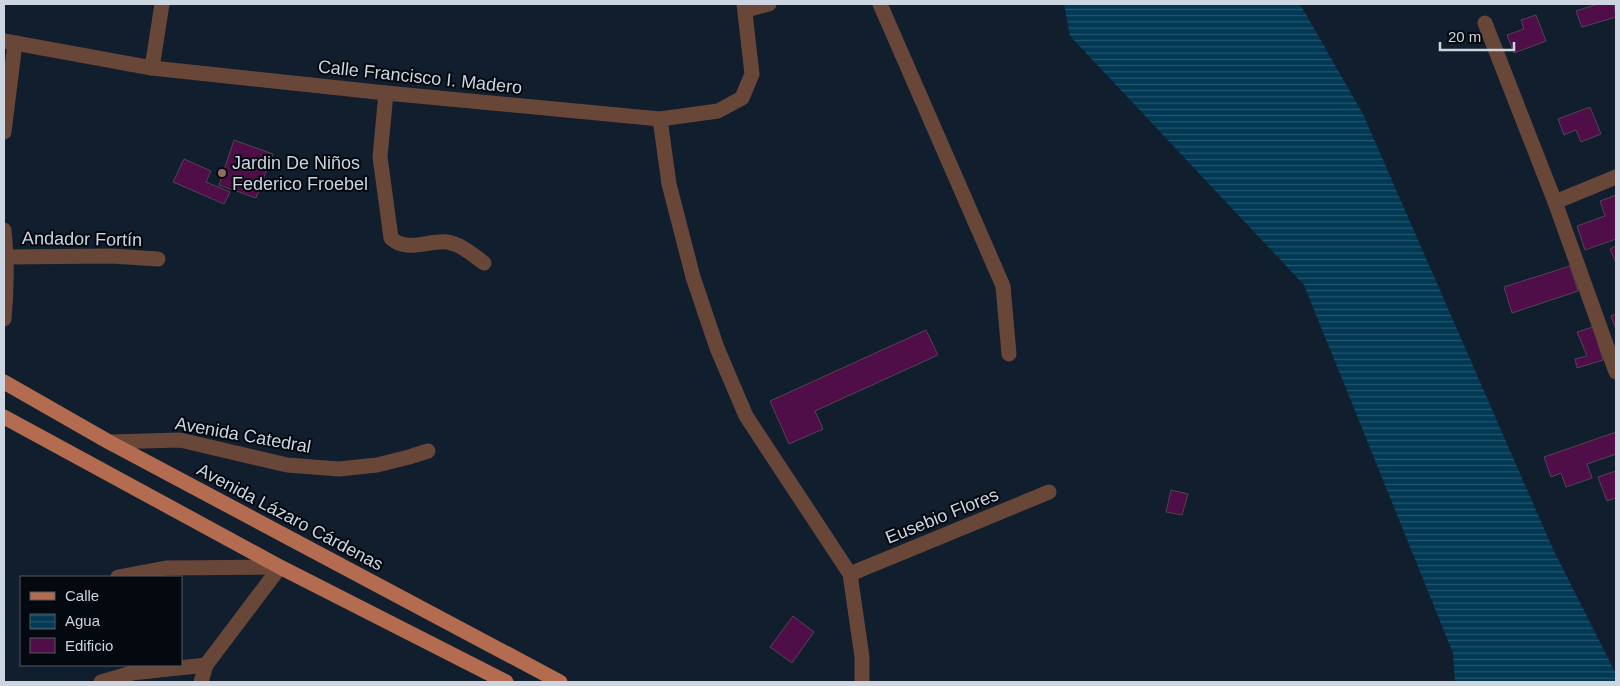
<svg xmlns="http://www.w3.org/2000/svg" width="1620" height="686" viewBox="0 0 1620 686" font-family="Helvetica,sans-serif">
<defs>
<pattern id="water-rules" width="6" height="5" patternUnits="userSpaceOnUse" patternTransform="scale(1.25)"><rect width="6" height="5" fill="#013954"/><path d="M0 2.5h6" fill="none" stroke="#25556c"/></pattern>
</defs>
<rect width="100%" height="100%" fill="#111e2e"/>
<path fill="url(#water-rules)" d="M1064 4H1300L1363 114 1553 549 1616 674V682H1455L1453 653 1304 285 1070 36Z"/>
<g fill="#500e48" stroke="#554251">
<path d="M1598 4H1614L1616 17 1582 27 1576 11Z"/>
<path d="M1536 15 1546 41 1514 53 1507 35 1524 29 1521 20Z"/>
<path d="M1590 107 1601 134 1581 142 1576 130 1564 135 1558 119Z"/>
<path d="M234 140 273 154 256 198 219 185Z"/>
<path d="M184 159 211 171 206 182 230 192 224 204 173 182Z"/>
<path d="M1616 195V239L1585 250 1577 226 1605 216 1600 201Z"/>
<path d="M1616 246V263L1610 249Z"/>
<path d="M1570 266 1578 291 1512 313 1504 287Z"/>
<path d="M1616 314V329L1611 316Z"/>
<path d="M1596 326 1600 342 1598 343 1603 360 1577 368 1575 359 1587 356 1577 332Z"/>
<path d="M926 330 938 355 815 411 823 429 789 444 770 401Z"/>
<path d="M1616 432V454L1587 464 1592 478 1566 487 1561 473 1551 477 1544 457Z"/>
<path d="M1616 471V498L1607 501 1598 477Z"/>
<path d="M1171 490 1188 494 1182 515 1166 512Z"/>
<path d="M793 616 814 632 792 663 770 647Z"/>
</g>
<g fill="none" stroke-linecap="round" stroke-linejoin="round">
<g stroke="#684638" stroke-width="15">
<path d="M880 4 1003 286 1009 354"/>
<path d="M746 10 769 4"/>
<path d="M1485 23 1555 202 1616 372"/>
<path d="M4 41 152 68 386 93 660 119 718 111 742 98 752 74 744 4"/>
<path d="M152 68 162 4"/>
<path d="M386 93 380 157 391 238C407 253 428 240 447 242 461 244 473 255 484 263"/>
<path d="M660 119 669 184 693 277 717 348 746 416 850 574 862 657V682"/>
<path d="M4 132 15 43"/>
<path d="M1555 202 1616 177"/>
<path d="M4 230C7 261 7 289 4 319"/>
<path d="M7 257 112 256 158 259"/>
<path d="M109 442 180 440 287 465 339 469 377 465 409 457 428 451"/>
<path d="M850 574 1049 492"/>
<path d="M118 577 166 568 280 567"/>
<path d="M101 682 132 673 206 665 280 567"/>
<path d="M201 682 206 665"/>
</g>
<g stroke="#b36c4f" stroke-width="15">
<path d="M4 382 109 442 560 682"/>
<path d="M4 417 280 567 506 682"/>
</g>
</g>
<circle fill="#8d6e63" stroke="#04080f" stroke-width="2" cx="222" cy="173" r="5"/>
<g text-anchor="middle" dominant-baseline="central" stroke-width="4" stroke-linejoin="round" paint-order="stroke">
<g font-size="18" fill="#ccd5e0" stroke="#04080f">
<text transform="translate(420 77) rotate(6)">Calle Francisco I. Madero</text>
<text transform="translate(82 239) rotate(1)">Andador Fortín</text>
<text transform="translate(243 435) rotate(10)">Avenida Catedral</text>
<text transform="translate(942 516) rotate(-22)">Eusebio Flores</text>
<text transform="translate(290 517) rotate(28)">Avenida Lázaro Cárdenas</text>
</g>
<g font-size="18" fill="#ccd5e0" stroke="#04080f" text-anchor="start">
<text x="232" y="163">Jardin De Niños<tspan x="232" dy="21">Federico Froebel</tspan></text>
</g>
</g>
<rect width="1620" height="686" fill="none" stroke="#ccd5e0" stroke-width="10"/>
<rect x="20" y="576" width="162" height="90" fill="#04080f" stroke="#545a63"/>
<rect x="30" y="592" width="25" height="8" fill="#b36c4f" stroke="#545a63"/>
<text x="65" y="601" font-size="15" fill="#ccd5e0">Calle</text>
<rect x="30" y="614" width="25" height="15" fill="url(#water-rules)" stroke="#545a63"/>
<text x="65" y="626" font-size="15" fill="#ccd5e0">Agua</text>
<rect x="30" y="638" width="25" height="15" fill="#500e48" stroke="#545a63"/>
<text x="65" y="651" font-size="15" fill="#ccd5e0">Edificio</text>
<path d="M1440 42v8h74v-8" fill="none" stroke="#ccd5e0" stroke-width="2.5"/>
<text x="1448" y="42" font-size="15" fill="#ccd5e0" stroke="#04080f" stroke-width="4" paint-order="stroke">20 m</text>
</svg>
